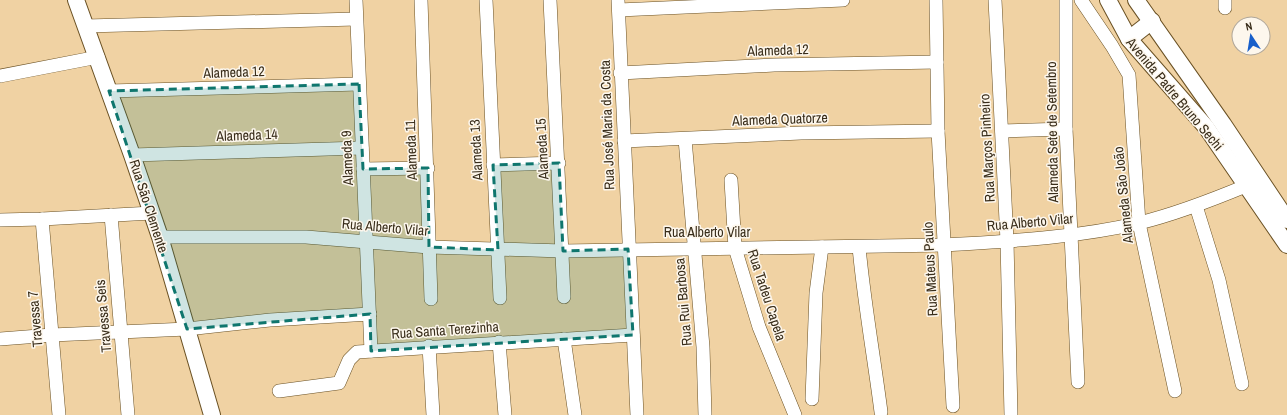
<svg xmlns="http://www.w3.org/2000/svg" width="1287" height="415" viewBox="0 0 1287 415" font-family="'Archivo Narrow',sans-serif">
<rect width="100%" height="100%" fill="#f0d2a3"/>
<g fill="none" stroke-linecap="round" stroke-linejoin="round">
<defs>
<g id="minor">
<path d="M356 0 371 351"/>
<path d="M421 0 431 299"/>
<path d="M486 0 500 298"/>
<path d="M550 0 564 297"/>
<path d="M618 0 637 415"/>
<path d="M936 0 938 131 953 406"/>
<path d="M995 0 1007 241 1011 415"/>
<path d="M1066 0V129L1078 382"/>
<path d="M1081 0 1112 46 1129 75 1139 223 1175 391"/>
<path d="M1225 0V8"/>
<path d="M619 10 843 0"/>
<path d="M86 26 356 19"/>
<path d="M620 73 774 65 937 62"/>
<path d="M0 76 98 57"/>
<path d="M109 91 359 84"/>
<path d="M1002 131 1066 129"/>
<path d="M685 139 703 347 705 415"/>
<path d="M624 141 801 133 938 131"/>
<path d="M132 155 362 148"/>
<path d="M493 165 559 163"/>
<path d="M363 169 428 168"/>
<path d="M731 180 735 248 759 327 795 415"/>
<path d="M1196 206 1219 280 1242 384"/>
<path d="M111 215 128 415"/>
<path d="M42 219 59 415"/>
<path d="M0 220 42 219 152 213"/>
<path d="M160 237H306L429 247 563 251 945 245C1009 241 1075 238 1139 223 1176 214 1212 200 1248 185"/>
<path d="M859 247C864 302 874 357 881 412"/>
<path d="M0 339 52 335 187 329 270 320 370 314"/>
<path d="M564 339 575 415"/>
<path d="M499 342 505 415"/>
<path d="M429 346 433 415"/>
<path d="M279 391 339 383 349 360 357 352 633 335"/>
<path d="M812 399 816 293 822 247"/>
</g>
<g id="major">
<path d="M76 0 132 155 160 237 212 415"/>
<path d="M1108 0 1129 39 1206 127 1287 245"/>
<path d="M1136 0 1223 124 1287 220"/>
<path d="M1129 39 1152 21"/>
</g>
</defs>
<use href="#minor" stroke="#6a5124" stroke-width="14"/>
<use href="#major" stroke="#6a5124" stroke-width="18"/>
<use href="#minor" stroke="#fff" stroke-width="13"/>
<use href="#major" stroke="#fff" stroke-width="16"/>
</g>
<path fill="#0f766e" fill-opacity="0.2" stroke="#0f766e" stroke-width="3" stroke-dasharray="8 5" stroke-linejoin="round" d="M359 84 363 169 428 168 429 247 498 250 493 165 559 163 563 251 628 249 633 335 371 351 370 314 187 329 109 91Z"/>
<g text-anchor="middle" dominant-baseline="central" stroke-width="3" stroke-linejoin="round" paint-order="stroke">
<g font-size="14" fill="#392d1a" stroke="#fdf7ed">
<text transform="translate(778 50) rotate(-2)">Alameda 12</text>
<text transform="translate(234 72) rotate(-2)">Alameda 12</text>
<text transform="translate(1175 94) rotate(50)">Avenida Padre Bruno Sechi</text>
<text transform="translate(780 119) rotate(-2)">Alameda Quatorze</text>
<text transform="translate(607 125) rotate(-92)">Rua José Maria da Costa</text>
<text transform="translate(1052 132) rotate(-91)">Alameda Sete de Setembro</text>
<text transform="translate(247 135) rotate(-2)">Alameda 14</text>
<text transform="translate(987 148) rotate(-93)">Rua Marços Pinheiro</text>
<text transform="translate(542 149) rotate(-93)">Alameda 15</text>
<text transform="translate(411 150) rotate(-92)">Alameda 11</text>
<text transform="translate(476 150) rotate(-93)">Alameda 13</text>
<text transform="translate(347 158) rotate(-92)">Alameda 9</text>
<text transform="translate(1123 195) rotate(-96)">Alameda São João</text>
<text transform="translate(149 206) rotate(72)">Rua São Clemente</text>
<text transform="translate(1030 222) rotate(-5)">Rua Alberto Vilar</text>
<text transform="translate(385 227) rotate(5)">Rua Alberto Vilar</text>
<text x="707" y="232">Rua Alberto Vilar</text>
<text transform="translate(930 269) rotate(-93)">Rua Mateus Paulo</text>
<text transform="translate(767 295) rotate(72)">Rua Tadeu Capela</text>
<text transform="translate(683 302) rotate(-95)">Rua Rui Barbosa</text>
<text transform="translate(103 316) rotate(-95)">Travessa Seis</text>
<text transform="translate(35 319) rotate(-95)">Travessa 7</text>
<text transform="translate(445 330) rotate(-4)">Rua Santa Terezinha</text>
</g>
</g>
<g transform="translate(1251 36) rotate(348)"><circle r="19" fill="#fdf7ed" stroke="#afa699"/>
<path d="M0-3L7 15L0 10L-7 15Z" fill="#185fca"/>
<text y="-6" font-size="11" font-weight="bold" text-anchor="middle" fill="#392d1a">N</text>
</g>
</svg>
